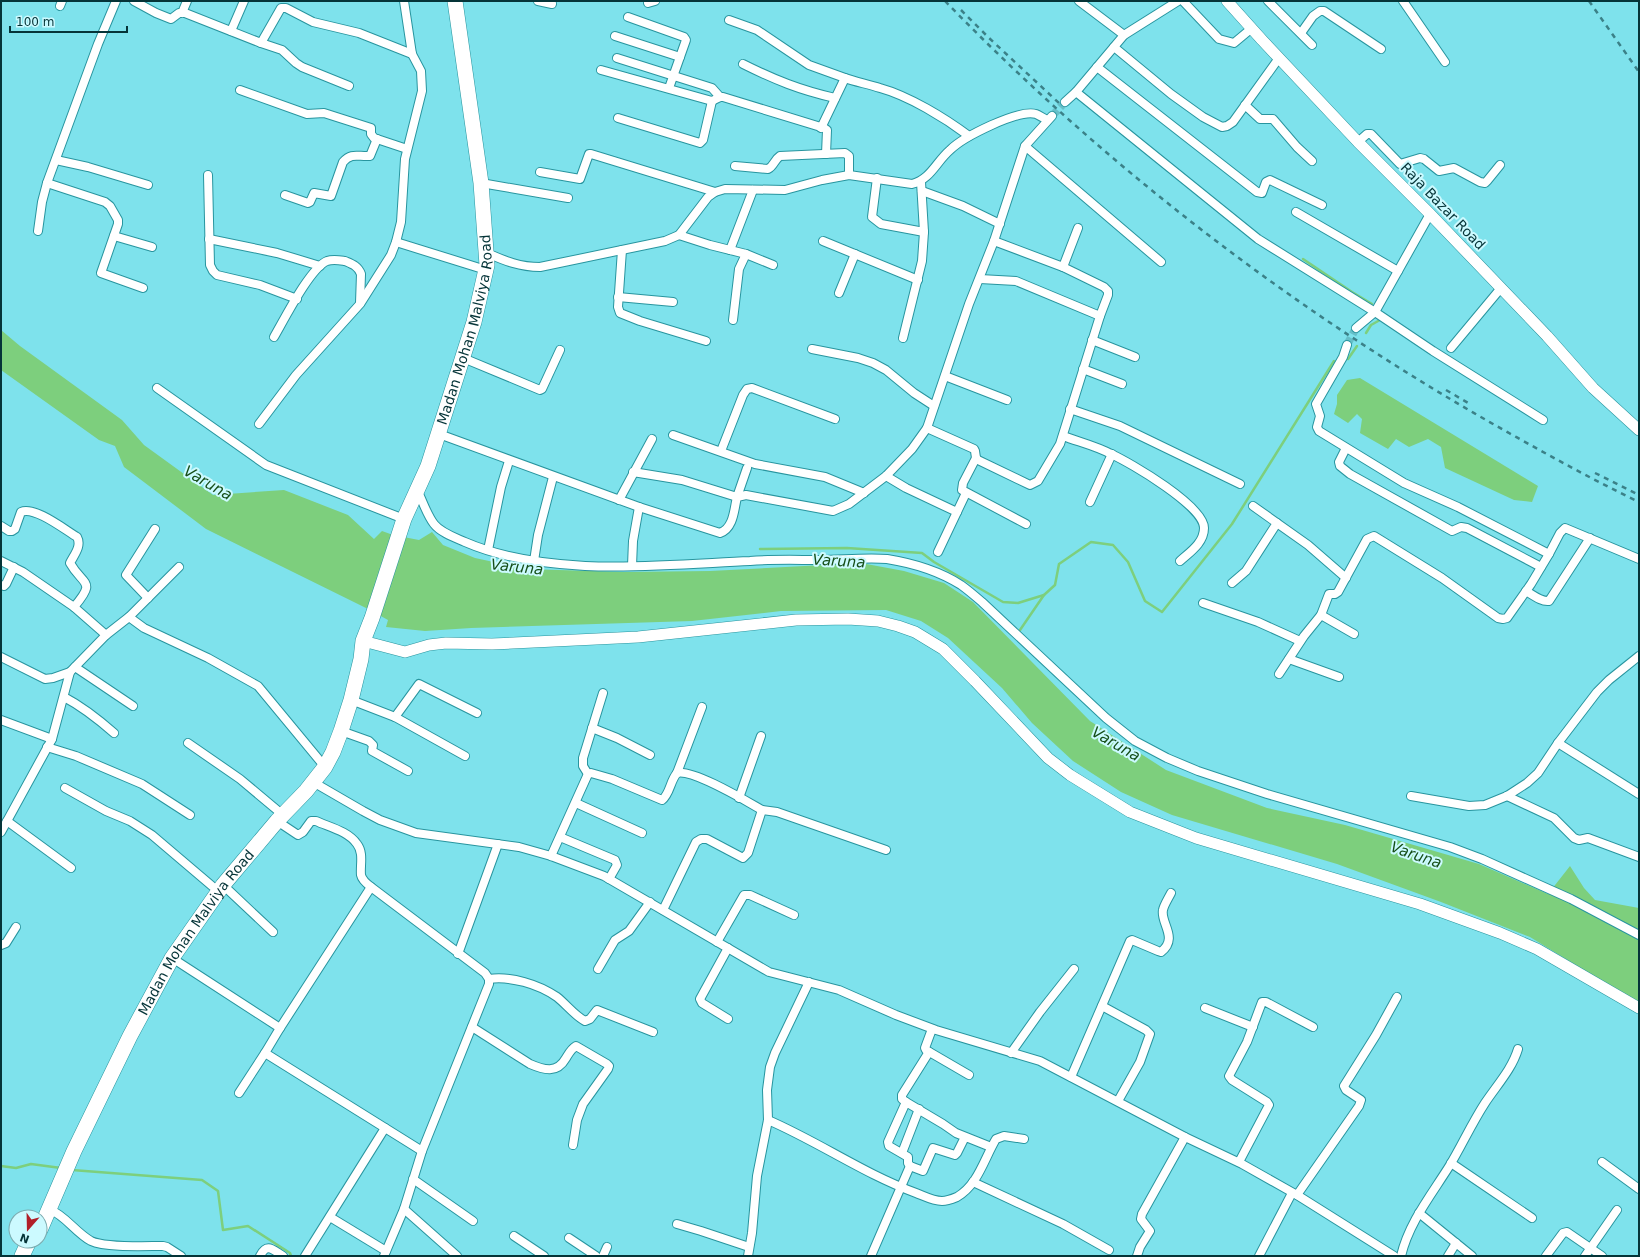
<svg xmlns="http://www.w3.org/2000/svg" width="1640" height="1257" viewBox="0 0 1640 1257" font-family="'DejaVu Sans',sans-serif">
<rect width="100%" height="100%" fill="#7ee2ec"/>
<g fill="#7dcf7d">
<path d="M1 330 20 346 122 420 144 445 213 495 284 490 348 515 374 539 382 531 393 535 419 540 432 532 443 545 475 558 526 569 624 572 710 571 861 563 904 571 944 583 973 602 1090 721 1166 770 1267 808 1345 825 1479 864 1548 894 1570 866 1584 888 1595 900 1639 908V1004L1530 937 1441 902 1337 864 1172 815 1121 792 1073 761 1032 723 1002 688 948 638 921 621 886 610 781 611 692 621 471 628 425 631 386 627 388 620 366 608 206 529 124 467 115 446 99 440 1 370Z"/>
<path d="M1360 378 1538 486 1532 502 1514 500 1445 468 1441 447 1428 439 1409 447 1396 439 1388 449 1360 433 1362 419 1357 414 1348 423 1334 414 1337 404V395L1347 380Z"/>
</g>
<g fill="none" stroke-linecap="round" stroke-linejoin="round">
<g stroke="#7dcf7d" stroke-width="2.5">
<path d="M1303 259 1352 292 1372 304"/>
<path d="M1366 333 1371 325 1380 320"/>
<path d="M1348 359 1357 346"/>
<path d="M760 549 847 548 922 553 934 562 1003 602 1018 603 1044 595"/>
<path d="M1020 630 1044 595 1055 585 1059 564 1091 542 1113 545 1128 562 1145 601 1162 612 1232 524 1334 361"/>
<path d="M1 1166 16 1168 31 1164 61 1168"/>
<path d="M72 1170 202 1180 218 1191 223 1230 248 1226 290 1253 291 1256"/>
</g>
<g stroke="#66bfc8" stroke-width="8" stroke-dasharray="8 4" stroke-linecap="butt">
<path d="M1052 116 1065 102"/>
<path d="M1347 345 1356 328"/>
</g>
<defs>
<g id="street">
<path d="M134 1 156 13 171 19 179 13H185L261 43 281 8H286L313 22 359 33 412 54"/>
<path d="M538 1 552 4"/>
<path d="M1079 1 1124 35"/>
<path d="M1178 1 1124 35 1076 92 1258 239 1375 312 1433 351 1543 420"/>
<path d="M1183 1 1219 39 1234 43 1252 28"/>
<path d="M1268 1 1312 45"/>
<path d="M1403 1 1445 62"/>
<path d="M648 3 655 1"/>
<path d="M60 6 62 1"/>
<path d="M182 13 187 1"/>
<path d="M628 17 684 37 686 40 669 88"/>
<path d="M729 20 757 30 809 65 845 78 821 128"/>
<path d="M231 31 244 1"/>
<path d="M1301 33 1313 16 1320 11H1324L1381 49"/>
<path d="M615 36 680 57"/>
<path d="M261 43 282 50 296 63 302 67 349 86"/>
<path d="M1114 47 1171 94 1203 117 1222 127 1227 126 1233 122 1279 58"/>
<path d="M617 58 712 88 720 97"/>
<path d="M743 64C775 80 800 90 835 98"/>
<path d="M1097 67 1257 192 1262 193 1266 182 1270 180 1322 205"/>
<path d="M601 70 712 101 720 97H723L824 128 827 130 826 154"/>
<path d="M845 78C856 82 868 84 880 88 909 96 945 118 969 136"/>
<path d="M240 90 307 114 324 113 371 128V134L374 138 407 149"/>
<path d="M1065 102 1076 92"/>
<path d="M1245 105 1260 119H1273L1297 147 1312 161"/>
<path d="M618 118 700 143 703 140 712 101"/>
<path d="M1358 142 1367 134H1371L1400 164 1420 158 1424 159 1439 171 1454 168 1480 182 1485 183 1487 181 1500 165"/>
<path d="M1025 146 1161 262"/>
<path d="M56 160 88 167 148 185"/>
<path d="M735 166 768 169C774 166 774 160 780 156L845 153 849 156V175"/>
<path d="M540 172 580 179 589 154H591L715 192"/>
<path d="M208 175 210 265 213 271 217 275 260 285 297 299"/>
<path d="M877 178 872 217 881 224 924 232"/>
<path d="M47 183 105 202 110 206 118 220V224L101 273 143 288"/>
<path d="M481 183 568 198"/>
<path d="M922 191 963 206 1000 224"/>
<path d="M285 195 308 203 310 202 314 193 331 196 343 162C352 152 358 157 370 156L377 139"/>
<path d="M1296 212 1398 271"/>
<path d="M38 231 42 202 47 183 98 44 116 1"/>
<path d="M679 235 710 245 746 254 773 265"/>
<path d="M114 236 152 247"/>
<path d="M209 239 277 253 320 266"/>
<path d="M823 241 918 280"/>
<path d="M994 241 1063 267 1078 228"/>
<path d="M396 242 486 270"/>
<path d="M622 250 618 307 620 313 640 321 706 341"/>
<path d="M730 250 753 190"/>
<path d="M487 253C505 261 520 267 540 267L665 241 679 235 708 197 715 192 725 189 785 190 822 180 849 175 912 184C931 179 936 162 950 150 963 137 1018 109 1036 114 1039 115 1043 118 1047 120"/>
<path d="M1063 267 1104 287 1108 291V295L1100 316"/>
<path d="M839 293 855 254"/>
<path d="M618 297 673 302"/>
<path d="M733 320 739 269 746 254"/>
<path d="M1356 328 1375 312 1430 214"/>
<path d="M274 337C284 320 310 268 327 261 333 259 338 260 345 261 352 264 358 266 361 274L360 303"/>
<path d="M903 338 922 261 924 232 921 182"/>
<path d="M1092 340 1135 357"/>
<path d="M1347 345 1343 357 1316 404 1320 416 1317 427 1319 431 1404 483 1458 507 1549 554 1560 533 1565 528 1639 559"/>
<path d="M1451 348 1501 288"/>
<path d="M812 349 858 358 873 363 886 370 914 393 934 406"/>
<path d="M463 358 540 390 542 389 560 350"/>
<path d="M1083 369 1122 384"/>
<path d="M945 376 1007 400"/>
<path d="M157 388 266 465 404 519"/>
<path d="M1070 409 1120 426 1240 484"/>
<path d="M259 424 296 375 360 304 391 255 396 242 401 222 405 159 422 91 421 71 412 54 404 1"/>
<path d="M927 428 974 449 975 451 976 458 978 460 1030 485 1038 481 1060 444 1100 316 1016 281 980 279"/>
<path d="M439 434 639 507 720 533C734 528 734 509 737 497L746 495 833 511 849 504 886 476 912 449 927 428 969 304 994 241 1025 146 1052 116"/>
<path d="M673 435 755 464 825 477 864 493"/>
<path d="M1063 436C1079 442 1096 446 1111 454 1131 463 1204 506 1204 528 1204 543 1190 552 1180 561"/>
<path d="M1346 448 1339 462 1340 466 1350 474 1452 531 1461 527 1467 528 1541 567"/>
<path d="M721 451 743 395 747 389 752 388 835 419"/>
<path d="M976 458 963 483 962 490 1026 524"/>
<path d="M633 472 682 480 737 497 747 468"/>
<path d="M886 476 906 488 957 512"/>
<path d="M418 492C423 502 427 515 434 524 441 533 456 538 465 542 548 578 662 565 750 561 774 559 797 560 820 560 841 560 867 557 887 559 912 563 939 571 961 585 968 590 975 596 982 602L1106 718 1135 741 1167 758 1198 771 1267 794 1450 847 1482 859 1571 899 1639 935"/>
<path d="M619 500 652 439"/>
<path d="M1090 502 1112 454"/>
<path d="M1253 506 1308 545 1346 578"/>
<path d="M1 526 9 531H12L15 529 21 512C35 506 65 530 77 537 82 546 74 555 70 563 83 586 97 580 74 607"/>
<path d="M488 550 501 487 509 461"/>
<path d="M938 552 966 493"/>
<path d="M1 561 23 572 74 607 106 635"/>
<path d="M534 561 538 535 553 477"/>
<path d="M632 566 633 541 639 507"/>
<path d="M1232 583 1246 571 1277 523"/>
<path d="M1 585 4 586 6 584 14 567"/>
<path d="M1526 591C1533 595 1541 602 1549 601L1590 538"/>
<path d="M148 598 126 575 155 529"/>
<path d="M1203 603 1258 622 1300 641"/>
<path d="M1321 615 1354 634"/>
<path d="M129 617 144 628 208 658 258 686 325 767"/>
<path d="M1 657 45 679 53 678 70 672"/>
<path d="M1289 659 1339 677"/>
<path d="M75 667 133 706"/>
<path d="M1279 674 1304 636 1321 615 1329 594H1335L1338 592 1367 539 1374 536 1442 578 1498 618 1503 619 1507 618 1531 584 1549 554"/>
<path d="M64 697C83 707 98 719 114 733"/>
<path d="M351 700 395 717 465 756"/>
<path d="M395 717 419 684 477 713"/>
<path d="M1 720 52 739"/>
<path d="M592 728 617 738 650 755"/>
<path d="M341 731 369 741 373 745 372 751 408 771"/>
<path d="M188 743 240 779 283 815"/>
<path d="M1558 743 1639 794"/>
<path d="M47 747 76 756 142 784 190 815"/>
<path d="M677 773 702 707"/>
<path d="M588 774 583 766V758L603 693"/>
<path d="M313 782 363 811 380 820 416 833 519 847 551 856 604 876 769 972 839 990 896 1015 936 1030 1040 1061 1185 1137 1242 1164 1297 1195 1394 1256"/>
<path d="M65 788 106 811 130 821 152 835 212 886"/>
<path d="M1411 796 1469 806 1485 805 1507 796 1527 783 1538 773 1558 743 1597 692 1609 680 1639 656"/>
<path d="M1507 796 1554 818 1574 838 1579 840 1588 838 1639 857"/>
<path d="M739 798 761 736"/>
<path d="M576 803 642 833"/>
<path d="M7 821 71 868"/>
<path d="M277 821 298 835 303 832 311 821H316C329 827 348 831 357 844 364 853 360 865 361 875 362 880 367 884 371 887L485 973 489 979V984L422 1151 404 1209 384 1256"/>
<path d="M1 832 52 739 70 672 106 635 129 617 179 567"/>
<path d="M560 837 615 860 617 865 609 879"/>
<path d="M551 856 588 774 591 773 612 779 662 800C670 794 670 781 677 773 693 769 746 801 762 810"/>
<path d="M223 885 273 932"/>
<path d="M663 910 696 842 701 839H707L743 858 748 853 762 810 777 812 886 850"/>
<path d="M717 942 744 895H750L794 915"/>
<path d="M1 945 6 943 16 927"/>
<path d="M458 954 498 844"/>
<path d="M172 958 280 1028 265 1053 422 1151"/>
<path d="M598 969 615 940 629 931 650 902"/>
<path d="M489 979C511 976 538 984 557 997 567 1005 574 1015 585 1021L590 1019 597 1010 653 1032"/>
<path d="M1102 1006 1146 1030 1150 1034 1140 1062 1118 1101"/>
<path d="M1205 1008 1253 1027"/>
<path d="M728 1019 702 1003 700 999 728 948"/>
<path d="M472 1027 530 1064C544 1070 557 1074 566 1058 569 1053 571 1049 576 1046L607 1064 609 1066 608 1069 583 1104 577 1120 573 1145"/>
<path d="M280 1028 371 887"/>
<path d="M932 1029 925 1048 926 1050 969 1075"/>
<path d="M1011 1053 1040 1012 1074 969"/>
<path d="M1071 1077 1130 941 1132 940 1158 951 1161 952C1179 938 1160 923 1163 910 1164 905 1168 899 1171 893"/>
<path d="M239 1093 265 1053"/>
<path d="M906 1102 902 1099V1095L929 1052"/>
<path d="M768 1120C819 1142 864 1174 916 1193 924 1196 933 1201 942 1201 947 1201 952 1199 957 1197 978 1185 984 1159 996 1139L1004 1136 1024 1139"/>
<path d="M965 1137 957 1153 955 1155 933 1148 923 1171 910 1166 908 1163V1157L889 1146 888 1142 906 1102 943 1124 956 1133 991 1147"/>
<path d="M902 1153 919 1109"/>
<path d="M1239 1162 1269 1105 1267 1102 1232 1080 1229 1076 1247 1042 1262 1002H1266L1313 1027"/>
<path d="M1602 1162 1639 1189"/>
<path d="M1451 1163 1532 1218"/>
<path d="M413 1179 473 1221"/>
<path d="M973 1182 1063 1224 1109 1250"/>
<path d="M1297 1195 1359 1106 1361 1100 1346 1090 1344 1086 1376 1035 1397 997"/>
<path d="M49 1209C66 1216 75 1232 91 1241 106 1248 145 1246 163 1246L167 1247 181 1256"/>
<path d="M404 1209 457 1256"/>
<path d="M1419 1213 1472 1256"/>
<path d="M330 1217 386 1251"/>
<path d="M677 1224 701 1231 749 1247"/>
<path d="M514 1236 544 1256"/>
<path d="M569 1238 596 1256"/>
<path d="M260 1256C267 1242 273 1250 283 1256"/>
<path d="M305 1256 385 1128"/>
<path d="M603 1256 607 1247"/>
<path d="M748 1256 752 1233 757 1176 768 1120 767 1090 770 1067 775 1053 809 982"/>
<path d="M871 1256 910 1166"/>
<path d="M1137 1256 1140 1247 1150 1231 1141 1219 1142 1214 1185 1137"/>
<path d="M1259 1256 1292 1193"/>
<path d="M1401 1256C1409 1222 1432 1194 1450 1165 1462 1145 1472 1123 1485 1103 1497 1085 1512 1069 1518 1049"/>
<path d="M1448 1256 1456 1243"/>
<path d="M1546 1256 1563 1233 1567 1232 1602 1256"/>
<path d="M1585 1256 1617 1210"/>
</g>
<g id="secondary">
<path d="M1227 1 1262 40 1358 142 1430 214 1547 336 1593 388 1639 430"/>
<path d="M363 641 405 652 429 645 446 643 492 644 638 637 796 620 848 619 878 621 898 626 915 632 943 649 975 681 1048 758 1070 775 1130 812 1196 838 1420 904 1500 933 1537 949 1639 1008"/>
</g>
<g id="highway">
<path id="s1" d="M40 1230 74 1151 130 1036 172 958 223 885 277 821 306 791 325 767 333 752 341 731 351 700 361 659 363 641 372 618 404 519 428 466 474 322 487 265 481 183 455 1"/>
<path d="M22 1256 29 1241"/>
</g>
</defs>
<use href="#street" stroke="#28959f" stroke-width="10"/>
<use href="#secondary" stroke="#28959f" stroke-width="12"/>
<use href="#highway" stroke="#28959f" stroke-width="16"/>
<use href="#street" stroke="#fff" stroke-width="8"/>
<use href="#secondary" stroke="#fff" stroke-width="11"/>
<use href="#highway" stroke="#fff" stroke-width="15"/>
<g stroke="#3b8188" stroke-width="2.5" stroke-dasharray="5 5" stroke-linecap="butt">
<path d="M945 1C1110 171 1302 317 1509 433 1552 457 1595 481 1639 502"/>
<path d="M1589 1 1639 72"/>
<path d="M961 10 988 37 1060 104"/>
<path d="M1446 390 1470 404"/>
<path d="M1595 473 1639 495"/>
</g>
</g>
<g text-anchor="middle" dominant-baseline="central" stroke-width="4" stroke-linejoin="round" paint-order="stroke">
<g font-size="14" fill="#053438" stroke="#ccfaff">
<text transform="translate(1443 206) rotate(46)">Raja Bazar Road</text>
<text stroke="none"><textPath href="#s1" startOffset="1009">Madan Mohan Malviya Road</textPath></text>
<text stroke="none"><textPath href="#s1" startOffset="337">Madan Mohan Malviya Road</textPath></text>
</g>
<g font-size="15" font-style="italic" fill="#154e18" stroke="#ccfaff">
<text transform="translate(208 483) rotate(30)">Varuna</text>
<text transform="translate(839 561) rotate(3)">Varuna</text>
<text transform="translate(517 567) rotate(6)">Varuna</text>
<text transform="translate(1116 744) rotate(30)">Varuna</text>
<text transform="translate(1416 855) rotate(19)">Varuna</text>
</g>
</g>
<rect width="1640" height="1257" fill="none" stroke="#053438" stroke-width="4"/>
<g transform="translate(28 1229) rotate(200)"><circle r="19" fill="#ccfaff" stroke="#7cabaf"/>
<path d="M0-3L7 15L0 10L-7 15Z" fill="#b11f29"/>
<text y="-6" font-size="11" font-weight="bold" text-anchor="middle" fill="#053438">N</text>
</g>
<path d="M10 26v6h117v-6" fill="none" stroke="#053438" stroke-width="2"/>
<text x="16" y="26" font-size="12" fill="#053438" stroke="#ccfaff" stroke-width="3" paint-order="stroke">100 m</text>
</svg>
